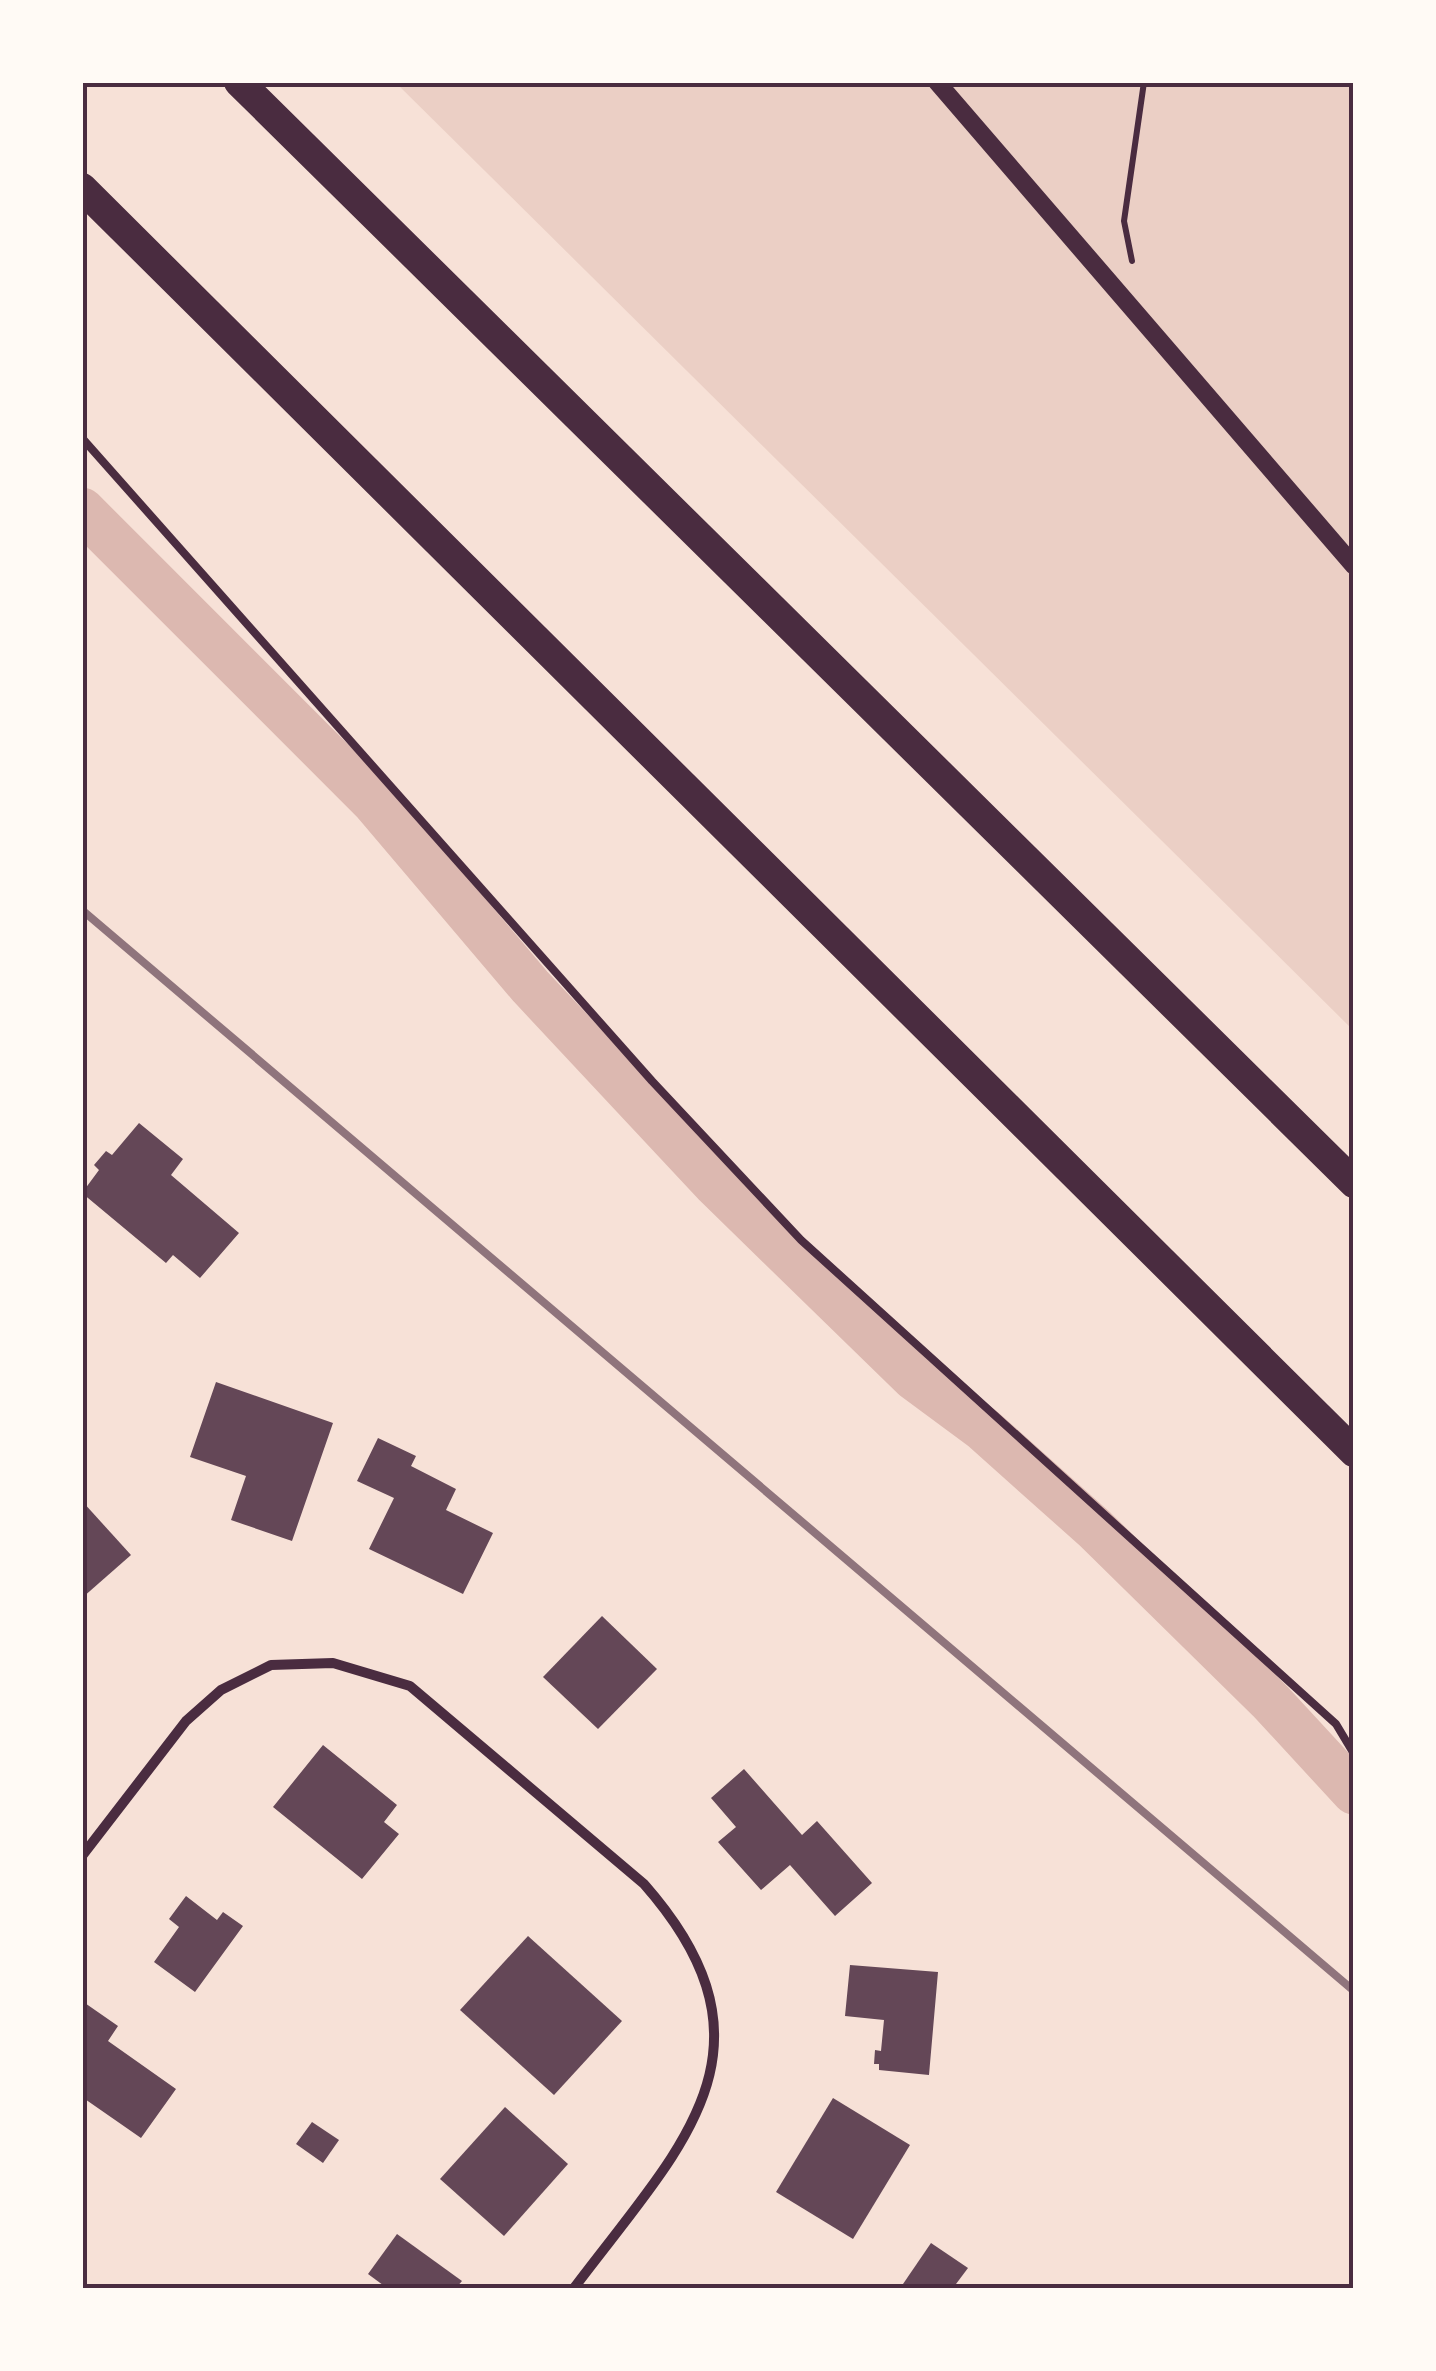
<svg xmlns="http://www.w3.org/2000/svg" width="1436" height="2371" viewBox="0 0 1436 2371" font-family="'Varela Round',sans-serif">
<rect width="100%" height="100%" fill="#f7e1d7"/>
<path fill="#ebcfc5" d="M396 83H1353V1030Z"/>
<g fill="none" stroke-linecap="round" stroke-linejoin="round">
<path stroke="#dcb8b0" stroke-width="45" d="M82 510 373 801 530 986 715 1184 914 1378 983 1429 1095 1529 1271 1702 1354 1792"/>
</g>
<g fill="#644757">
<path d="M139 1123 183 1159 171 1175 239 1233 200 1278 173 1255 166 1263 82 1193 99 1170 94 1165 106 1151 112 1155Z"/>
<path d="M216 1382 333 1423 292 1541 231 1520 246 1476 190 1457Z"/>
<path d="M378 1438 416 1456 411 1466 456 1489 446 1510 493 1533 463 1594 369 1549 394 1498 357 1481Z"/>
<path d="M82 1501 131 1555 82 1598Z"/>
<path d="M602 1616 657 1669 598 1729 543 1677Z"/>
<path d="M323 1745 397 1805 384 1822 399 1834 362 1879 273 1807Z"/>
<path d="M744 1769 802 1835 817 1821 872 1883 835 1916 790 1865 761 1890 718 1842 736 1827 711 1798Z"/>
<path d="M186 1896 217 1920 223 1912 243 1926 195 1992 154 1962 179 1927 169 1919Z"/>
<path d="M528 1936 622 2021 554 2095 460 2010Z"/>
<path d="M850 1965 938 1972 929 2075 879 2070V2064H874L875 2050 881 2051 884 2020 845 2016Z"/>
<path d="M82 2001 118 2026 108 2041 176 2089 141 2138 82 2097Z"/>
<path d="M833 2098 910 2145 853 2239 776 2192Z"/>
<path d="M505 2107 568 2164 504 2236 440 2179Z"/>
<path d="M312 2122 339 2140 323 2163 296 2144Z"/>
<path d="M397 2234 462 2281 456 2288H387L368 2274Z"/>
<path d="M931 2243 968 2268 953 2288H910L903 2284Z"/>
</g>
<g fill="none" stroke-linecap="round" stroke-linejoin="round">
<path stroke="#4a2c40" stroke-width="6" d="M1132 261 1124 221 1144 82"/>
<path stroke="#4a2c40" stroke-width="8" d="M82 438 652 1081 801 1240 1336 1724 1354 1754"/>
<path stroke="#4a2c40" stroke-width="10" d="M82 1856 186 1721 221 1690 271 1665 333 1663 410 1686 644 1884C790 2050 679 2148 574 2288"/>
<path stroke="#4a2c40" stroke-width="18" d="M937 82 1354 566"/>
<g stroke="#4a2c40" stroke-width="30">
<path d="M239 82 1354 1183"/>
<path d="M82 188 1354 1452"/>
</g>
<path stroke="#8f747c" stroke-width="8" d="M82 910 1354 1991"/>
</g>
<rect width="1436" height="2371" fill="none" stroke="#fffaf5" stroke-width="170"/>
<rect x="85" y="85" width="1266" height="2201" fill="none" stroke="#4a2c40" stroke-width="4"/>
</svg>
